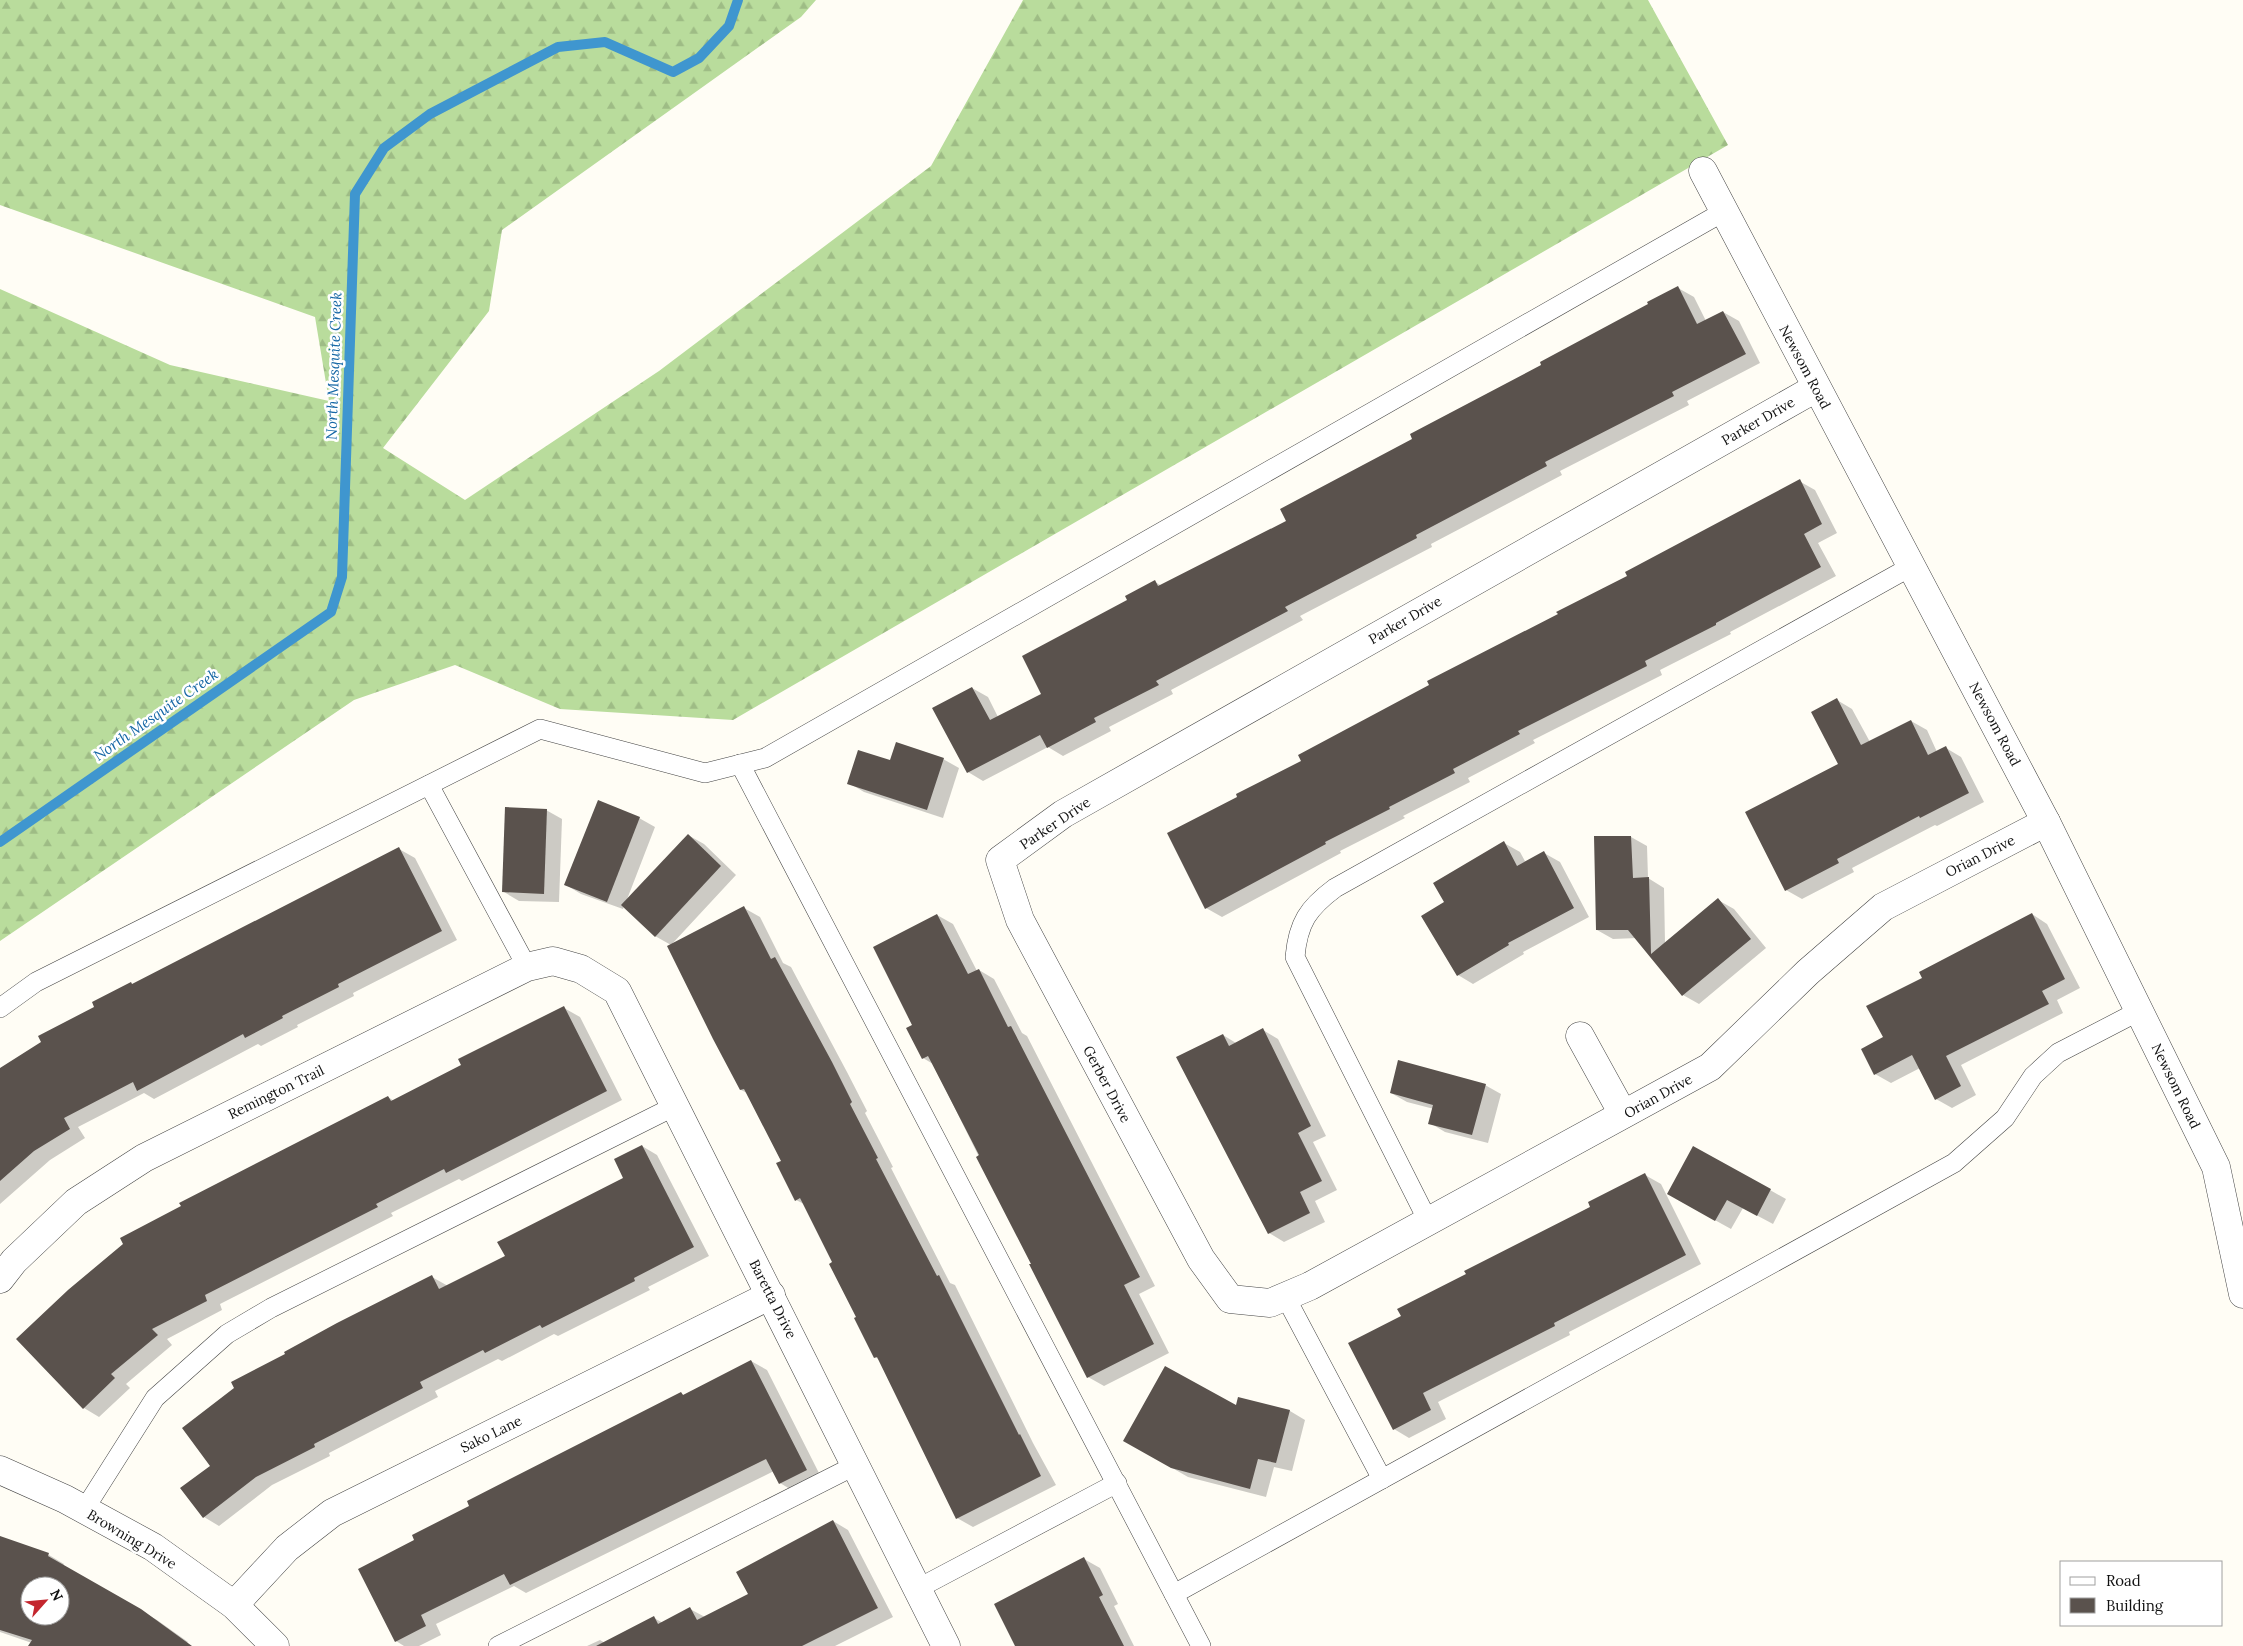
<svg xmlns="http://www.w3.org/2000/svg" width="2243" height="1646" font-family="Lora,serif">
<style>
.forest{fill:url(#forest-firs)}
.shadow{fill:#0003;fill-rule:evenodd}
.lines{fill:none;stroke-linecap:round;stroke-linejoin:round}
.stream{stroke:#3f96cf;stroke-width:10}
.building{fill:#5a524d;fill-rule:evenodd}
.service-casing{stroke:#444;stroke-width:20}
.minor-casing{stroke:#444;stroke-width:29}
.service{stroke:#fff;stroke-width:19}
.minor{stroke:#fff;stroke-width:28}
.labels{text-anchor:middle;stroke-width:5;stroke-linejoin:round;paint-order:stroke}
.street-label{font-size:14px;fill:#111;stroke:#fff}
.water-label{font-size:15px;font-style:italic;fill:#1768a6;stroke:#fff}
</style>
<defs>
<pattern id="forest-firs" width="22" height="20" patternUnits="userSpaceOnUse" patternTransform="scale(1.25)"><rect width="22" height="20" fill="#b9dc9c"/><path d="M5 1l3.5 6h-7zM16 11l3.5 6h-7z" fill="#9ebc85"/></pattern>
</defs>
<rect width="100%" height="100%" fill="#fffdf5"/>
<polygon class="forest" points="0,0 816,0 801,17 502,230 489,311 383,448 465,500 659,371 931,166 1023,0 1648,0 1728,145 733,720 560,709 455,665 354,700 0,941 0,289 170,365 329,401 315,317 0,205"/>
<g class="shadow">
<polygon points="1678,288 1694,297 1706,321 1723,312 1739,321 1760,363 1687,401 1689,405 1560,471 1562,475 1431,544 1432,547 1300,616 1303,620 1171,690 1173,694 1109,727 1111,731 1063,756 1048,747 983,781 968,772 972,688 988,697 998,717 1043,695 1129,601 1155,582 1162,586 1287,522 1414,439"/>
<polygon points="1799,481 1815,490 1837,533 1818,543 1836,576 1730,632 1731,634 1660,670 1662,675 1533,740 1535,743 1468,778 1470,782 1403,816 1405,818 1340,851 1341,853 1222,917 1206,908 1239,798"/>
<polygon points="1837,700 1852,709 1870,742 1911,721 1927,730 1937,752 1946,748 1961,757 1984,802 1937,826 1935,825 1852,868 1854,872 1802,899 1786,890 1840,765"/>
<polygon points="943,759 959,768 943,818 864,792 849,783 891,762"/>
<polygon points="546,810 562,819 559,902 519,901 504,892"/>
<polygon points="639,818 655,827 626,902 688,835 704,844 736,875 672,944 744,908 760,917 783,963 791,967 847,1072 867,1111 865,1113 893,1167 891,1168 950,1283 955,1285 1033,1443 1056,1485 973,1527 957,1518 880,1360 875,1357 834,1263 804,1204 796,1200 782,1162 747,1093 741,1090 671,945 655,936 624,906 623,909 581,894 566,885"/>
<polygon points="1631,837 1647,846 1648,878 1664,888 1665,943 1718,900 1734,909 1766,948 1699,1004 1683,995 1637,938 1613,939 1597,930"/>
<polygon points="1504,843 1520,852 1526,863 1544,853 1560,862 1589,917 1523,952 1524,954 1473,984 1458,975 1446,903"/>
<polygon points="399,849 415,858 457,940 353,993 354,996 297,1025 298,1027 261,1046 258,1044 154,1099 144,1093 78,1127 85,1138 50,1160 0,1204 0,1069 133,985"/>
<polygon points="2032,914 2047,924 2080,988 2057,1000 2063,1013 1961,1065 1976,1095 1952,1108 1936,1099 1920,1068 1891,1083 1875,1074 1884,1038 1924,979"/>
<polygon points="937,915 953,924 977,971 979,970 994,979 1022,1033 1027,1036 1155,1286 1139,1294 1169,1353 1104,1386 1088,1377 933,1064 923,1058 914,1025"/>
<polygon points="564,1008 580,1017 622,1100 462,1181 459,1179 391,1213 393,1216 220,1304 222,1310 167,1339 172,1345 126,1384 130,1388 99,1417 84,1408 18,1339 388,1097 394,1101 463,1066"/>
<polygon points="1263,1030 1278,1039 1326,1136 1313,1142 1337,1190 1315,1201 1325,1222 1284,1242 1269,1233 1223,1035 1236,1043"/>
<polygon points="1485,1085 1501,1094 1488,1143 1445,1132 1430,1123 1434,1109 1407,1102 1391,1093"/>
<polygon points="642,1146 657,1155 709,1256 648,1287 650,1290 558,1336 554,1334 502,1361 498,1359 435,1391 438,1397 329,1453 330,1456 272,1485 219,1526 204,1517 212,1466 432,1277 448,1286 506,1256 625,1179"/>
<polygon points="1645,1175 1661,1184 1701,1264 1569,1332 1570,1335 1438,1402 1446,1419 1409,1438 1394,1429 1402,1316"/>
<polygon points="1770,1190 1786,1199 1773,1224 1743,1208 1731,1229 1684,1203"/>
<polygon points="751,1361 767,1370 822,1479 795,1492 780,1483 774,1471 526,1593 514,1586 436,1624 441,1635 419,1646 404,1646 396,1641 416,1540 681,1394 684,1395"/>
<polygon points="1239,1398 1290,1411 1305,1420 1292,1471 1274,1467 1266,1497 1188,1477 1125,1441 1237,1407"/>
<polygon points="833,1521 848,1530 893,1617 835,1646 587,1646 600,1640 605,1643 654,1618 663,1623 690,1609 705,1617 749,1595"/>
<path d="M0,1539L49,1555L64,1564L63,1566L157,1620L188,1642L186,1644L189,1646H30L32,1643L0,1632ZM30,1586H60V1616H30Z"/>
<polygon points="1084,1559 1100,1568 1118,1604 1114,1606 1134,1646 1018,1646"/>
</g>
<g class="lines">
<polyline class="stream" points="0,842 331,612 342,577 355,194 384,148 430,114 558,47 605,42 673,72 699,58 729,26 738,0"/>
</g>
<g class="building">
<polygon points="1678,286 1697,324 1723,311 1746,354 1672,392 1674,396 1545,462 1547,466 1416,535 1417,538 1285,607 1288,611 1156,681 1159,685 1094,718 1096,722 1047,748 1040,735 967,773 932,708 972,687 990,720 1041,694 1022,656 1127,600 1125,596 1155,580 1158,586 1286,521 1280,509 1412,439 1410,434 1541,365 1540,362 1648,304 1647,302"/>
<polygon points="1800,479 1822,524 1804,534 1821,567 1716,623 1716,625 1645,661 1647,666 1518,731 1520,734 1453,769 1455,773 1389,807 1390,809 1325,842 1326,844 1205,909 1167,833 1237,797 1236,794 1301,761 1298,755 1429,685 1427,681 1558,614 1556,612 1627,576 1625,572"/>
<polygon points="1837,698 1861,745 1911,720 1928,755 1946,746 1969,793 1920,818 1919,816 1837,859 1839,863 1785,891 1745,812 1838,764 1811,712"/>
<polygon points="896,742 944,758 927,810 847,784 858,750 890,760"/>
<polygon points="598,800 640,817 607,902 564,885"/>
<polygon points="505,807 547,809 544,894 502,892"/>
<polygon points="688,834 721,866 655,937 621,905"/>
<polygon points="1594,836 1631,836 1633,878 1649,877 1651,954 1718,898 1751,939 1682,996 1628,930 1596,930"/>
<polygon points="1504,841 1517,866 1544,851 1574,908 1508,943 1509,945 1457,976 1421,916 1444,902 1433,883"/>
<polygon points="399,847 442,931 338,984 339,987 282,1016 283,1018 245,1038 243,1034 137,1091 133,1082 64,1118 70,1129 34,1151 0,1181 0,1068 41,1042 38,1036 94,1007 92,1002 131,982 132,984"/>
<polygon points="744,906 771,959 775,957 832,1062 852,1102 850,1104 878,1158 876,1159 937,1276 939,1275 1019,1435 1020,1434 1041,1476 956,1519 877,1357 874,1358 854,1318 856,1317 829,1264 832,1262 800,1198 795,1201 776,1163 781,1161 744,1089 740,1090 713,1039 667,946"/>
<polygon points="2032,913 2065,979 2042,991 2049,1004 1946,1056 1961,1086 1935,1100 1912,1055 1874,1075 1861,1049 1883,1037 1866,1006 1922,978 1919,972"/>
<polygon points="937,914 968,974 979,969 1008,1027 1011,1026 1140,1277 1124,1285 1154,1344 1087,1378 1029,1264 1031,1264 976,1157 979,1155 928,1056 922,1059 906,1028 912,1025 873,947"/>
<polygon points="564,1006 607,1091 446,1173 444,1169 376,1204 378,1207 205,1295 207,1301 152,1329 158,1335 111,1374 115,1378 83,1409 16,1339 68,1290 123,1244 120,1238 181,1206 179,1203 388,1096 391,1101 461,1065 458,1059"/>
<polygon points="1263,1028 1311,1126 1298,1133 1322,1181 1300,1192 1310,1213 1268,1234 1176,1057 1223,1034 1229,1046"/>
<polygon points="1398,1060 1486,1084 1472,1135 1428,1124 1433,1105 1390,1093"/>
<polygon points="642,1145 694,1247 634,1278 635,1281 542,1328 540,1325 485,1353 483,1350 420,1382 423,1388 314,1444 315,1447 256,1477 203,1518 180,1488 210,1466 182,1428 234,1388 231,1382 285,1354 284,1352 337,1323 432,1275 439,1289 505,1256 497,1242 623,1178 614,1159"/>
<polygon points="1693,1146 1771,1189 1757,1216 1727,1200 1715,1221 1667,1194"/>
<polygon points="1645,1173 1686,1255 1554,1323 1555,1326 1423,1393 1431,1410 1393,1430 1348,1343 1401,1316 1397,1309 1466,1274 1464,1271 1590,1207 1588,1202"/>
<polygon points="751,1360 807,1470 779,1484 766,1459 510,1585 504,1574 421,1615 426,1626 395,1642 358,1569 414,1540 412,1535 469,1506 467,1501 681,1392 683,1395"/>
<polygon points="1165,1366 1236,1405 1238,1397 1290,1410 1276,1463 1258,1459 1250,1489 1171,1468 1123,1441"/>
<polygon points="833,1520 878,1608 802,1646 596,1646 654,1616 658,1624 690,1607 697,1620 748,1594 736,1572"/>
<path d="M0,1536L49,1553L48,1556L141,1609L192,1646H28L32,1640L0,1630ZM30,1586H60V1616H30Z"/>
<polygon points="1084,1557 1103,1595 1099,1597 1124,1646 1015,1646 994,1604"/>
</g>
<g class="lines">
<g class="service-casing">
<g id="service">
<polyline points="740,764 1201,1646"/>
<polyline points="429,785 527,967"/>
<polyline points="0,1008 36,982 540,729 705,773 765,758 1723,212"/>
<path d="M1428,1221L1295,957C1298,923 1308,908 1335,888L1912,566"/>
<polyline points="1285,1296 1382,1479"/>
<polyline points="84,1510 155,1398 227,1334 271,1308 675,1106"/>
<polyline points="917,1589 1117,1483"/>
<polyline points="1174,1594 1954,1163 2005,1118 2033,1076 2058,1053 2139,1011"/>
<polyline points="498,1646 856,1465"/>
</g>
</g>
<g class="minor-casing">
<g id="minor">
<polyline points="1703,171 2046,822 2216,1167 2243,1294"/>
<polyline points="1816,388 1063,814 1000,860 1020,920 1201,1259 1230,1299 1270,1303 1310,1286 1710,1067 1808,972 1883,907 2046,822"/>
<polyline points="1580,1036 1623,1114"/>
<polyline points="0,1279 14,1261 76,1202 144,1158 527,967 553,961 581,969 617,991 946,1646"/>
<polyline points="0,1470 65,1499 153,1547 234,1605 275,1646"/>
<polyline points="234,1605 287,1548 332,1513 771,1295"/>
</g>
</g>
<use href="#service" class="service"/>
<use href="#minor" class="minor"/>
</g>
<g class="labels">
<g class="street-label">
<text transform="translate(1805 367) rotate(62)" y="5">Newsom Road</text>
<text transform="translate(1758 421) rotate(-30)" y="5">Parker Drive</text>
<text transform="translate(1405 620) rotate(-30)" y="5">Parker Drive</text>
<text transform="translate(1995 724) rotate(62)" y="5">Newsom Road</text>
<text transform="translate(1055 823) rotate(-34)" y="5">Parker Drive</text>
<text transform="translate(1980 856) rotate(-27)" y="5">Orian Drive</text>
<text transform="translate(1107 1084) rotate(62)" y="5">Gerber Drive</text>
<text transform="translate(2176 1086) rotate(64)" y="5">Newsom Road</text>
<text transform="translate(276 1092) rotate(-26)" y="5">Remington Trail</text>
<text transform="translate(1658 1096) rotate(-29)" y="5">Orian Drive</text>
<text transform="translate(773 1299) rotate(63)" y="5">Baretta Drive</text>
<text transform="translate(491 1434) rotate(-26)" y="5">Sako Lane</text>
<text transform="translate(132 1539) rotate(31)" y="5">Browning Drive</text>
</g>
<g class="water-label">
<text transform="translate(334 366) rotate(-88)" y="5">North Mesquite Creek</text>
<text transform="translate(156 715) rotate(-35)" y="5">North Mesquite Creek</text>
</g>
</g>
<rect x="2060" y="1561" width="162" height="65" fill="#ffffff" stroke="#a0a0a0"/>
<rect x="2070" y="1577" width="25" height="8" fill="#ffffff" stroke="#a0a0a0"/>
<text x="2106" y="1586" font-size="15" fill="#111111">Road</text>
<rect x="2070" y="1598" width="25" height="15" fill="#5a524d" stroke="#a0a0a0"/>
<text x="2106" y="1611" font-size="15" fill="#111111">Building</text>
<g transform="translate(45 1601) rotate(63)"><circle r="24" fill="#ffffff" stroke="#a0a0a0"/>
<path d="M0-4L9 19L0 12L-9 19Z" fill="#c4262e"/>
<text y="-8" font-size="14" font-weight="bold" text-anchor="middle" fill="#111111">N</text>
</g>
</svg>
